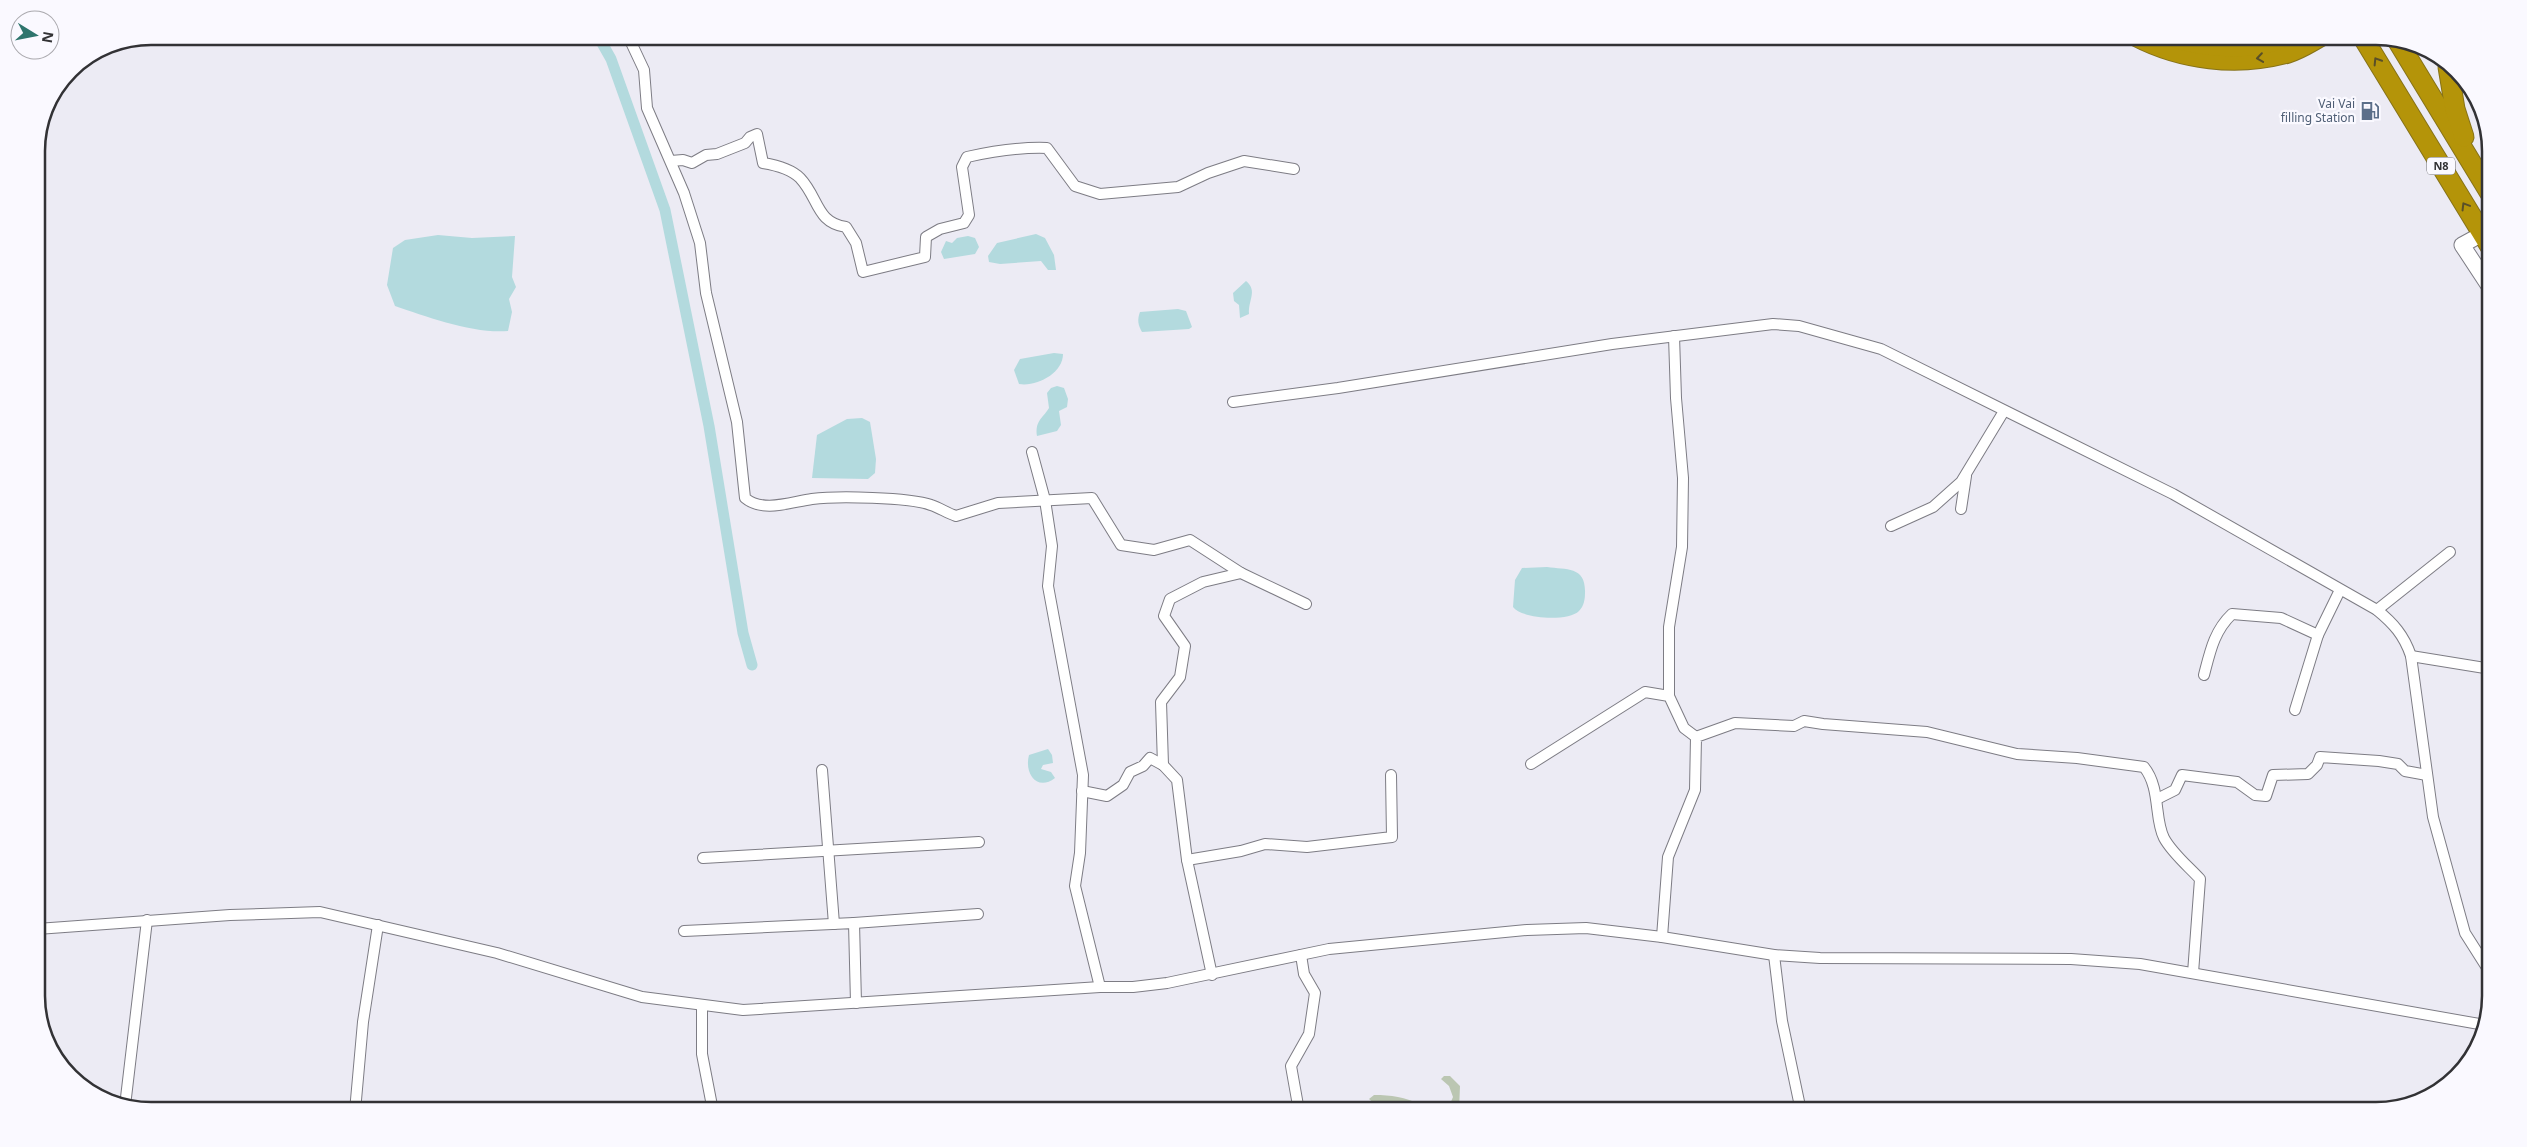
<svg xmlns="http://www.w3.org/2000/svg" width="2527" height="1147" font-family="'Noto Sans',sans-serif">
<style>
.green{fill:#bbc6b2}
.water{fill:#b3dade}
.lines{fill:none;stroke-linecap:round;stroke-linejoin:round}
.canal{stroke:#b3dade;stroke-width:11}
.minor-casing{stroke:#7d7c84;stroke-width:12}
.secondary-casing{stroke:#7d7c84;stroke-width:17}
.motorway-casing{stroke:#867218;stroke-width:21}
.minor{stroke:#fff;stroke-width:10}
.secondary{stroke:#fff;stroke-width:15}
.motorway{stroke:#b49409;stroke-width:19}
.oneway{stroke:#594f28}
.labels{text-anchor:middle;stroke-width:4.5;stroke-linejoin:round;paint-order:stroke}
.shield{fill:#faf9ff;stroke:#6e6e72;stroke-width:1}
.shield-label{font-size:11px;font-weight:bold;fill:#323235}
.service-label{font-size:12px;fill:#4e5e75;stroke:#faf9ff;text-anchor:end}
.rim{fill:none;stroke:#323235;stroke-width:2.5}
</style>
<rect width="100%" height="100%" fill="#ecebf4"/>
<g class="green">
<polygon points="1444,1076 1450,1076 1460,1086 1459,1111 1447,1111 1453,1097 1449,1086 1441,1079"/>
<path d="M1374,1095C1391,1095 1405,1097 1421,1105V1111C1405,1111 1380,1111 1369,1099Z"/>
</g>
<g class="water">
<polygon points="1036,234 1045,238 1054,255 1056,270 1048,270 1041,261 1000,264 989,262 988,256 997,243"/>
<path d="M438,235L472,238L515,236L512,277L516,287L509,299L512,312L508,331C474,334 427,317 395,306L387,285L393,248L405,240Z"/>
<polygon points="968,236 975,238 979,247 975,254 944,259 941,252 946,241 952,243 957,238"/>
<path d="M1246,281C1258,291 1248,300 1249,314L1240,318L1239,305L1234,301L1233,293Z"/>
<path d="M1178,309L1186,311L1192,327L1189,329L1142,332C1138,325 1137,320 1140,312Z"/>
<path d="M1054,353L1063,354C1063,373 1037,387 1019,384L1014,370L1020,359Z"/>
<path d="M1057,386L1064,388L1068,399L1067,407L1059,411L1061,425L1057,431L1037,436C1035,421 1042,419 1049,408L1047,393L1051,388Z"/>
<polygon points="862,418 870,422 876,459 875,473 868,479 812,478 817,435 847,419"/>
<path d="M1547,567C1567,570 1586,566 1585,593C1585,599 1584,606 1579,611C1568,622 1522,619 1513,607L1515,580L1522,568Z"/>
<path d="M1048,749L1052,755L1053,763L1043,765L1041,769L1051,772L1055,778C1037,792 1024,773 1029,755Z"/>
</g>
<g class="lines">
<polyline class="canal" points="598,36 611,59 665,210 709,426 743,633 752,665"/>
<g class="minor-casing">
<g id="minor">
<path d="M628,36L644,70L647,108L684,193L700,243L706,293L737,422L745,498C763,513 791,502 812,499C836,496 909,497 931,505C940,508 947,513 956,516L998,503L1092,498L1121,545L1154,550L1190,540L1241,573"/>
<path d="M671,161L683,160L692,163L706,155L717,154L745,143L750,137L757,134L763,163C775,165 791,169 800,178C819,198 816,223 846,227L856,243L863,272L925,257L926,237L940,229L964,223L969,215L962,167L967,157C994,151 1020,147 1047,148L1075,186L1100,194L1178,187L1208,173L1244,161L1294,169"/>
<path d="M1233,402L1338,388L1612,344L1773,324L1799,326L1881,349L2173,494L2377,610C2393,623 2404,635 2411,656L2433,817L2465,933L2491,974"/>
<polyline points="1032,452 1045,500 1052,546 1048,586 1083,775 1080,853 1075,886 1100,987"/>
<polyline points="1961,509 1966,476"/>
<polyline points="1891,526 1933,507 1961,482 2004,411"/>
<polyline points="2377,610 2450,552"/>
<polyline points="2411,656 2491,669"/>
<path d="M2204,675C2210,652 2214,631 2232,614L2281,618L2318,635L2340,590"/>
<polyline points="1669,696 1669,627 1682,547 1683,478 1676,398 1674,336"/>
<polyline points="2295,710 2318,635"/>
<polyline points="1531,764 1645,692 1669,696 1684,728 1696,737"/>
<polyline points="1163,765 1161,702 1180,677 1185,646 1164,616 1170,599 1203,582 1241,573 1306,604"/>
<polyline points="822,770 834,924"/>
<polyline points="1082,791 1107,796 1123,785 1130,772 1143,766 1150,758 1163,765 1177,780 1187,860 1212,975"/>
<polyline points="2157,799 2175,790 2182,775 2237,782 2255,795 2266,796 2273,775 2308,774 2317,765 2320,757 2379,761 2398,764 2405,771 2427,775"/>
<polyline points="703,858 979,842"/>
<polyline points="1187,860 1241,851 1265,844 1307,847 1392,837 1391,775"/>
<polyline points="854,923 978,914"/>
<polyline points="37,929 230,915 320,912 497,953 642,997 743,1010 1100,987 1133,987 1167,983 1329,949 1527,930 1586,928 1662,937 1774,955 1820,958 2071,959 2140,964 2485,1025"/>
<polyline points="684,931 854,923 856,1003"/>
<path d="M1662,937L1668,857L1695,790L1696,737L1735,723L1794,726L1804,721L1823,724L1927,732L2017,754L2077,758L2144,767C2161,788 2154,819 2164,838C2172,853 2188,866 2200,879L2193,973"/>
<polyline points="1774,955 1782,1021 1801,1111"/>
<polyline points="702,1005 702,1054 713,1111"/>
<polyline points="125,1106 147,920"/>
<polyline points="355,1111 363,1022 378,925"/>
<polyline points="1299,1111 1291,1066 1309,1034 1315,993 1304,974 1301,955"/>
</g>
</g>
<g class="secondary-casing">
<polyline id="secondary" points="2473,239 2462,245 2491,289"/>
</g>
<g class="motorway-casing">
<g id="motorway">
<path d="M2135,36C2181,60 2237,67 2288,53C2299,50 2311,42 2322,36"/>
<path d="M2169,36C2202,48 2255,53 2287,36"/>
<polyline points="2362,36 2491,248"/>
<polyline points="2397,40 2491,195"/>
<polyline points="2448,67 2455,109 2464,137"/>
</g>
</g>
<use href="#minor" class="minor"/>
<use href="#secondary" class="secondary"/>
<use href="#motorway" class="motorway"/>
</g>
<defs><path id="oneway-chevron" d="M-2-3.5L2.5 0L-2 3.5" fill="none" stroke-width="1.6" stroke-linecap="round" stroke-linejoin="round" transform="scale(1.25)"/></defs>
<g class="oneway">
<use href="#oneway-chevron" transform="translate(2260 58) rotate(172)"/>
<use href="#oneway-chevron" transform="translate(2377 61) rotate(-122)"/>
<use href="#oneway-chevron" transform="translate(2465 206) rotate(-121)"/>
</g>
<defs>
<g id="fuel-bare" transform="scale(1.5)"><path d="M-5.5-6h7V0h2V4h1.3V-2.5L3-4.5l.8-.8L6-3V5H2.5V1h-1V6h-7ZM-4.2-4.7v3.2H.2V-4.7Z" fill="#5c6f8a" stroke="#faf9ff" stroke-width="2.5" paint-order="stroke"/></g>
</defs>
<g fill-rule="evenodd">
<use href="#fuel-bare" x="2370" y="111"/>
</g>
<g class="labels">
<rect class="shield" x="2427" y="157.5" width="28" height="17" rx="4"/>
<g class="shield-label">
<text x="2441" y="170">N8</text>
</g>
<g class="service-label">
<text x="2355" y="108">Vai Vai<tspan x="2355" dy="14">filling Station</tspan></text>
</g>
</g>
<path d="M0 0H2527V1147H0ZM151 45H2376A106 106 0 0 1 2482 151V996A106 106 0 0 1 2376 1102H151A106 106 0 0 1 45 996V151A106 106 0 0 1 151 45Z" fill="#faf9ff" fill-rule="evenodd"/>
<path class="rim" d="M151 45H2376A106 106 0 0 1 2482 151V996A106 106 0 0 1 2376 1102H151A106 106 0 0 1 45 996V151A106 106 0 0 1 151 45Z"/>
<g transform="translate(35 35) rotate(100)"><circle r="24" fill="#faf9ff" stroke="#aaa9ae"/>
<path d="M0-4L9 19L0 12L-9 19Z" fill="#2e756d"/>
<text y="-8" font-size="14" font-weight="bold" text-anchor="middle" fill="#323235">N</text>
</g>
</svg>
